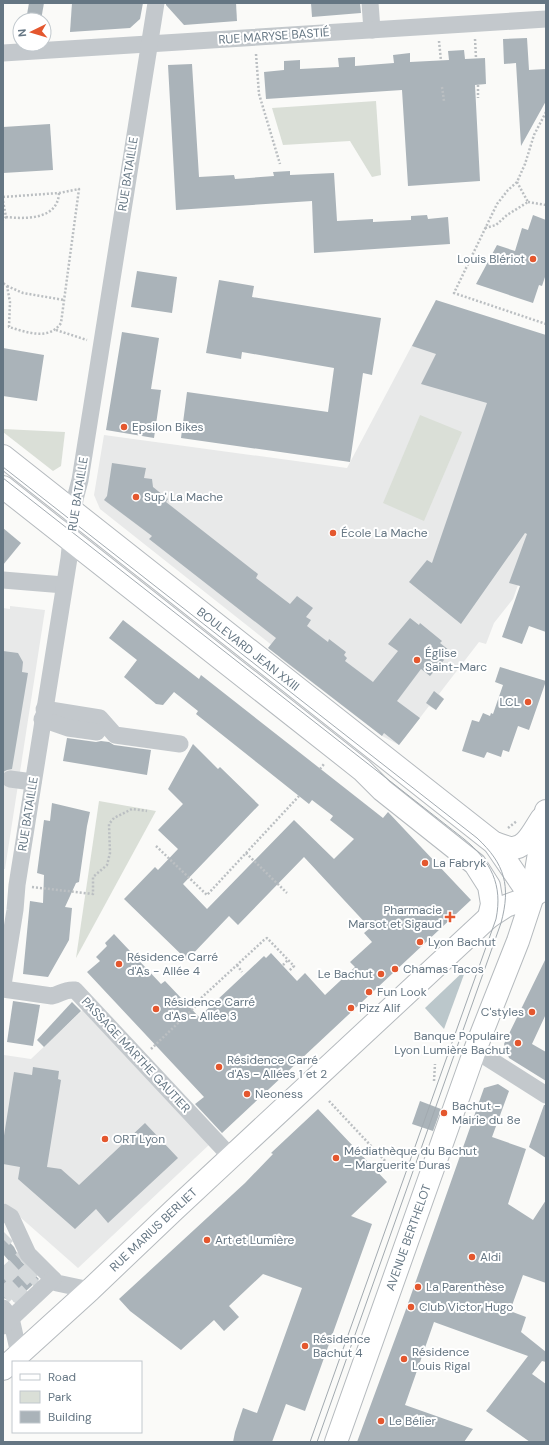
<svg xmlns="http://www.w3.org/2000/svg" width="549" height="1445" font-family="'DM Sans',sans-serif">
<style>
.built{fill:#e8e9e9}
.green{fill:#dadfd7}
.water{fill:#bbc7cb}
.building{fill:#aab3b9}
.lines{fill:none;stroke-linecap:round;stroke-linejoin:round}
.minor-tunnel{stroke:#d5d9db;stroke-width:17;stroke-dasharray:17 8;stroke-linecap:butt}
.major-casing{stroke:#b5babe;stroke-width:24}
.path{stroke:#bbbfc2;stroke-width:2.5;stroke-dasharray:2 2;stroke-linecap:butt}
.minor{stroke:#c3c8cc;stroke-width:17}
.major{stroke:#fff;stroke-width:22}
.tram{stroke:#a2aab0;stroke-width:1}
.poi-dot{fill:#e4572e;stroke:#fff;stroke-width:1.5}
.labels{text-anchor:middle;stroke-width:4;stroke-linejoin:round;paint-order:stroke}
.street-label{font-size:12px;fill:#657683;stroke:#fff}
.poi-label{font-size:12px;fill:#657683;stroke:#fff;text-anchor:start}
</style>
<rect width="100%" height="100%" fill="#fafaf8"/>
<g class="built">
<polygon points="436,300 546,506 513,599 494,623 486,644 479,642 439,694 444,699 436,710 429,706 399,745 382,736 280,658 283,654 100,509 94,495 104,435 347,468"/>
<polygon points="10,606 45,610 5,869 3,869 3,608 10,609"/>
<polygon points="85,1008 211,1143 78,1268 3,1202 3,1062 4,1055 31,1059"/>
</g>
<g class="green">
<polygon points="376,101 381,175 372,177 350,141 283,145 272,108"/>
<polygon points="420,415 462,432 424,521 383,503"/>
<polygon points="3,429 65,432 61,466 53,471 3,432"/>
<polygon points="99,801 156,811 76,958"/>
</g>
<polygon class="water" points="466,969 444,1029 425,1008"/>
<g class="building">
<polygon points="29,3 44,3 41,20 26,20"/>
<polygon points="72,3 143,3 140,19 130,28 70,32"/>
<polygon points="166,3 236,3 237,21 184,25 166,5"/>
<polygon points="311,3 360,3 361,13 312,17"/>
<polygon points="527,38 529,70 546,69 546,101 521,146 516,63 504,64 503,39"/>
<polygon points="464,50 465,59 485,58 486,84 475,85 480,181 408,186 402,90 266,99 264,72 284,70 284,61 300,60 300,69 339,67 338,58 355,57 355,66 394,63 393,55 410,53 410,62 449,60 448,51"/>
<polygon points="192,64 199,177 234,175 235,179 274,176 273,172 290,171 290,175 334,173 337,221 373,219 373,222 411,220 411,216 427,215 428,219 448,217 450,244 314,253 312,201 176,210 168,65"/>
<polygon points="50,124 53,170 3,173 3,127"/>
<polygon points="533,215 546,220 546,274 542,286 539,285 533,303 476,284 497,245 515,251 522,228 528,230"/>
<polygon points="137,271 177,277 172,313 131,307"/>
<polygon points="219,280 254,286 252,297 381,318 372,375 363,373 350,462 181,438 187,392 328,412 334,368 242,352 241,359 206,353"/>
<polygon points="436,300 546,335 546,632 529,626 522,644 502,637 520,586 509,583 527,534 525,533 461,624 409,582 427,560 432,563 487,403 421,384 436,354 412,346"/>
<polygon points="122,332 159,338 151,389 161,390 154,438 106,430"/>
<polygon points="3,348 44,355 37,401 3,396"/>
<polygon points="112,463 146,468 144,478 152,479 153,487 168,499 166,502 258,574 256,578 290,604 297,596 313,608 306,617 311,620 307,626 328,642 329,639 346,652 344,655 347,658 345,661 373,682 398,651 388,644 410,618 419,625 420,623 442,641 440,643 450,651 443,659 444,660 430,676 421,669 397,701 420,718 399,745 384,733 382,736 268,648 276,638 149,539 152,536 104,500 107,496"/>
<polygon points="3,528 21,543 3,565"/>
<polygon points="123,620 199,679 201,675 383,818 388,812 471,900 222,1133 195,1104 204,1097 87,972 100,961 96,957 107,946 105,943 114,934 161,984 165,981 199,1017 264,956 266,958 271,953 297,981 305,973 325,995 355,967 350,962 372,942 364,933 370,928 304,857 238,925 229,916 187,960 124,899 155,867 158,870 178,849 158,830 183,804 168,789 193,744 218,769 220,767 259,805 183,884 207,909 294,820 334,859 354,839 330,820 333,816 312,800 309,804 196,714 198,711 174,692 163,705 156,704 124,677 137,660 109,638"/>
<polygon points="3,651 18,653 23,662 22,672 28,673 12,769 7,770 3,772"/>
<polygon points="500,667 546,681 529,730 518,726 509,752 503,750 501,757 487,752 484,758 462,751 472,720 479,722 483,713 490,716 491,713 493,714 503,685 495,682"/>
<polygon points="434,691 444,699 436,710 426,703"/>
<polygon points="67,738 96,742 101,741 109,742 114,745 151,750 147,775 63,761"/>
<polygon points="52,803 90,812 87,826 79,882 76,883 65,907 72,908 69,940 48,977 23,974 30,901 43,903 44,875 37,873 44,820 50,821"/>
<polygon points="546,958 546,1014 532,1044 546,1052 546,1081 509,1058 504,1044"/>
<polygon points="13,1001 40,1005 33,1046 7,1042"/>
<polygon points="72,1002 81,1011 44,1047 37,1040"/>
<polygon points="33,1067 59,1071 58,1079 61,1080 47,1167 61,1169 79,1185 145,1123 178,1158 108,1223 96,1209 75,1229 18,1179 20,1167 3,1164 3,1142 14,1072 32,1075"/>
<polygon points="498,1084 509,1091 492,1137 526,1149 508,1204 533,1220 546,1200 546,1283 523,1275 510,1311 526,1317 521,1332 546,1352 546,1362 542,1361 532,1374 546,1384 546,1442 530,1442 486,1411 528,1356 434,1322 405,1405 473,1429 464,1442 357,1442 405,1312 484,1088"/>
<polygon points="420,1101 441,1109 433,1131 412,1124"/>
<polygon points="544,1105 546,1105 546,1158 529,1147"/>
<polygon points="318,1109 387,1182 351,1216 372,1224 305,1411 286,1404 272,1442 233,1442 235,1432 243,1408 257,1413 302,1288 263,1274 229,1306 239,1317 224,1331 214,1320 181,1350 130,1311 119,1299 245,1183 273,1154 271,1153"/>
<polygon points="3,1235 14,1247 21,1261 39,1279 14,1302 10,1296 7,1299 3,1298 3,1268 10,1262 3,1254"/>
</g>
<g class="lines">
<g class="minor-tunnel">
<polyline points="3,1239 7,1235"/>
<polyline points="3,1278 24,1258"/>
<polyline points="3,1296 33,1268"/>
<polyline points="15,1303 39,1281"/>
</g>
<g class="major-casing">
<g id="major">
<path id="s1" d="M3,456L494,843L531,897"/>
<polyline points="3,487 362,770 382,790 475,864 489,886 492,904 489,917"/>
<path d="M494,843C499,844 505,847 510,848C526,850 534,829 542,818"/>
<polyline points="536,871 546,811"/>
<path id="s2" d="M3,1369L90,1290L174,1210L489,917L506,906L531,897L546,888"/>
<path id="s3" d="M336,1442L475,1050L518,941L546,856"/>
</g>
</g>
<g class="path">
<polyline points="475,39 476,58"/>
<polyline points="439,41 441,61"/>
<polyline points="256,54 259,94 280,164"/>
<polyline points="478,85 478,98"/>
<polyline points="442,87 444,101"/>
<polyline points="546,112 534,135 525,164 517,182 508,190 497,204 454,293 546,324"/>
<path d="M3,197L59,193L79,189L61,323C49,341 26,332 9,327L10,302L7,286L3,283"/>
<polyline points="3,201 6,217 3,220"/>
<polyline points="528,202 546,205"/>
<path d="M6,217C25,219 58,220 59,193"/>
<polyline points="485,228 496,225 507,215 528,202 517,182"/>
<polyline points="7,286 23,293 64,300"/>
<polyline points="56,330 87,340"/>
<polyline points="320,769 324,764"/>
<polyline points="508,828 517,821"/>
<polyline points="156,846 207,895 299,796"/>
<polyline points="246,853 287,893"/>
<polyline points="32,887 93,894 93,877 107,865 110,853 109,824 114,818 132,809 147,811"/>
<polyline points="237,965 242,972"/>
<polyline points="283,965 288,960"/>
<polyline points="151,1049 198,1004 199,1000 264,940 267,938 294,966 289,971"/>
<polyline points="434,1081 435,1064"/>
<polyline points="329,1101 388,1164 398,1167"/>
<polyline points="402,1156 409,1150"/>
</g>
<g class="minor">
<polyline points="370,3 372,30"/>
<polyline points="3,53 546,19"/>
<polyline points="3,580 64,585"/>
<polyline points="44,709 100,718 115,735 180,744"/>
<polyline points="42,719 68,728 97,732"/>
<polyline points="10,779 33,782"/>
<polyline points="3,985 15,910 17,885 69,558 75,499 80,480 156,3"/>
<path d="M3,989L52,996C61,994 64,989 75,990L231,1157"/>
<polyline points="475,1050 546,1095"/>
<polyline points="3,1212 11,1217 28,1254 57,1283 90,1290"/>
<polyline points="3,1308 11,1318 19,1354"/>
<polyline points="3,1326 53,1279"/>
</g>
<use href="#major" class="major"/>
<g class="tram">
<path d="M3,467L477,838C505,864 511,886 501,923L317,1442"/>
<path d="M3,478L464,839C491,861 503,885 496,919L310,1442"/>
</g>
</g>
<g class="poi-dot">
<circle cx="533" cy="259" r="4"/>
<circle cx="124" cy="427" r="4"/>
<circle cx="136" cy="497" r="4"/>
<circle cx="333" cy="533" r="4"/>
<circle cx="417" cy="660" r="4"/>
<circle cx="528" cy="702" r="4"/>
<circle cx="425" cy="863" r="4"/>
<path d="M448 911h4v4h4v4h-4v4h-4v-4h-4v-4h4z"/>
<circle cx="420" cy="942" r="4"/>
<circle cx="119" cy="964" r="4"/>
<circle cx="395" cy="969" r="4"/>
<circle cx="381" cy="974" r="4"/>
<circle cx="369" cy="992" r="4"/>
<circle cx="351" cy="1008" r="4"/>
<circle cx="156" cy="1009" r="4"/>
<circle cx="532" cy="1012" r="4"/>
<circle cx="518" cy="1043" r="4"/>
<circle cx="219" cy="1067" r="4"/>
<circle cx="247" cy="1094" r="4"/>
<circle cx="444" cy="1113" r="4"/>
<circle cx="105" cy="1139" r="4"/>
<circle cx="336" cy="1158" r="4"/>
<circle cx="207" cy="1240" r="4"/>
<circle cx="472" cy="1257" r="4"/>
<circle cx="418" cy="1287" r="4"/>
<circle cx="411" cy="1307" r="4"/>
<circle cx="305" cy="1346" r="4"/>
<circle cx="404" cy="1359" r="4"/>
<circle cx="381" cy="1421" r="4"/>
</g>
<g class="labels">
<g class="street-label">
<text transform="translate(274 36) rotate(-4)" y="4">RUE MARYSE BASTIÉ</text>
<text transform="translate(128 174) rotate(-81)" y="4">RUE BATAILLE</text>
<text transform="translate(78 494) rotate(-81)" y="4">RUE BATAILLE</text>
<text dy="4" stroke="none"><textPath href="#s1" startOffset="312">BOULEVARD JEAN XXIII</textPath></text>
<text transform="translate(28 814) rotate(-81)" y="4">RUE BATAILLE</text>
<text transform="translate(136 1055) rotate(47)" y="4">PASSAGE MARTHE GAUTIER</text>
<text dy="4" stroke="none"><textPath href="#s2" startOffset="205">RUE MARIUS BERLIET</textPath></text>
<text dy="4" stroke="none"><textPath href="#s3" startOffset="217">AVENUE BERTHELOT</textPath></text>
</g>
<g class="poi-label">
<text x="525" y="263" text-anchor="end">Louis Blériot</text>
<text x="132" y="431">Epsilon Bikes</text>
<text x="144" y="501">Sup' La Mache</text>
<text x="341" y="537">École La Mache</text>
<text x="425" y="657">Église<tspan x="425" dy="14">Saint-Marc</tspan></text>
<text x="520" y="706" text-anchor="end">LCL</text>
<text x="433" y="867">La Fabryk</text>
<text x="442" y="914" text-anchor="end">Pharmacie<tspan x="442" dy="14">Marsot et Sigaud</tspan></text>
<text x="428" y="946">Lyon Bachut</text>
<text x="127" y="961">Résidence Carré<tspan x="127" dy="14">d'As - Allée 4</tspan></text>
<text x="403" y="973">Chamas Tacos</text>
<text x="373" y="978" text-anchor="end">Le Bachut</text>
<text x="377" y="996">Fun Look</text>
<text x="164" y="1006">Résidence Carré<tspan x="164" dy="14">d'As - Allée 3</tspan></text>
<text x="359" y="1012">Pizz Alif</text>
<text x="524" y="1016" text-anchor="end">C'styles</text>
<text x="510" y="1040" text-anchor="end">Banque Populaire<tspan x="510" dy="14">Lyon Lumière Bachut</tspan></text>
<text x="227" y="1064">Résidence Carré<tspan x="227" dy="14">d'As - Allées 1 et 2</tspan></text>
<text x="255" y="1098">Neoness</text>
<text x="452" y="1110">Bachut -<tspan x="452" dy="14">Mairie du 8e</tspan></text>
<text x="113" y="1143">ORT Lyon</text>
<text x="344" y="1155">Médiathèque du Bachut<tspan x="344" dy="14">– Marguerite Duras</tspan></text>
<text x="215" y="1244">Art et Lumière</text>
<text x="480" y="1261">Aldi</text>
<text x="426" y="1291">La Parenthèse</text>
<text x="419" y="1311">Club Victor Hugo</text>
<text x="313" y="1343">Résidence<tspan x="313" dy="14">Bachut 4</tspan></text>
<text x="412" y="1356">Résidence<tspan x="412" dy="14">Louis Rigal</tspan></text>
<text x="389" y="1425">Le Bélier</text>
</g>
</g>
<rect width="549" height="1445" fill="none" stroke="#657683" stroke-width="8"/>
<rect x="12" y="1361" width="130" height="72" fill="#ffffff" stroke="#c1c8cd"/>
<rect x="20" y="1374" width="20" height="6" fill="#ffffff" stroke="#c1c8cd"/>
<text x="48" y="1381" font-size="12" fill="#657683">Road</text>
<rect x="20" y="1391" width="20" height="12" fill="#dadfd7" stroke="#c1c8cd"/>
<text x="48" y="1401" font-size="12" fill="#657683">Park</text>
<rect x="20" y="1411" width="20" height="12" fill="#aab3b9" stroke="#c1c8cd"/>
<text x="48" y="1421" font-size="12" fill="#657683">Building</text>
<g transform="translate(32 32) rotate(265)"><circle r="19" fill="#ffffff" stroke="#c1c8cd"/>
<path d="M0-3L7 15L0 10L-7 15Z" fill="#e4572e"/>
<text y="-6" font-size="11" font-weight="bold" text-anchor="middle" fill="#657683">N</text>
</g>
</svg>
